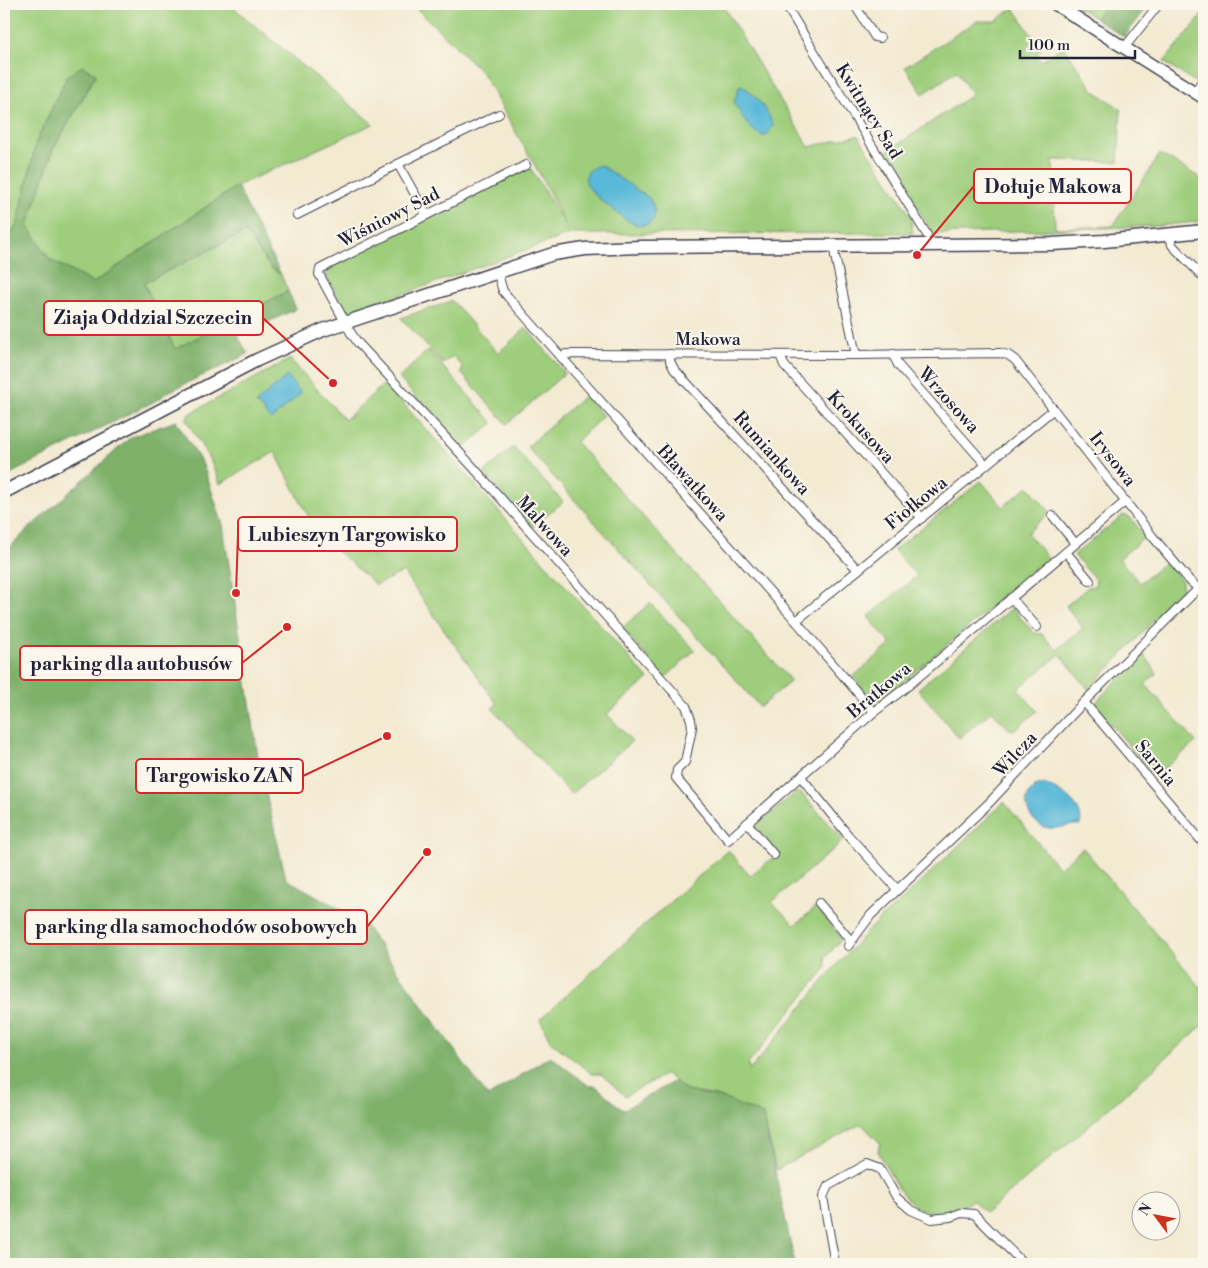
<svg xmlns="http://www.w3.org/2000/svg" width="1208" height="1268" font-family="'Libre Bodoni',serif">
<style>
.green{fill:#9ecd7b;stroke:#60785b}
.forest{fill:#7eb06b;stroke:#506953}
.water{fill:#59b8d8;stroke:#3e6d8a}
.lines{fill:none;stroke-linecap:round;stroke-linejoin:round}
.street-casing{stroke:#414052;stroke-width:10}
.secondary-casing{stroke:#414052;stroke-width:14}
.primary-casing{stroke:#414052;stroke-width:15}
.street{stroke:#fff;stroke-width:8}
.secondary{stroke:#fff;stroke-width:11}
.primary{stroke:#fff;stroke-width:12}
.labels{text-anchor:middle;stroke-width:4;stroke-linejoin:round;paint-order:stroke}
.street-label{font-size:18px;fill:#22223b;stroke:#fbf7ec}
.leader{fill:none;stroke:#d62828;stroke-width:2}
.callout-dot{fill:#d62828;stroke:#fbf7ec;stroke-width:2}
.callout{fill:#fbf7ec;stroke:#d62828;stroke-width:2}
.callout-label{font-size:19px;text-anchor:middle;font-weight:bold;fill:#22223b}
</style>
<rect width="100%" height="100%" fill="#fbf7ec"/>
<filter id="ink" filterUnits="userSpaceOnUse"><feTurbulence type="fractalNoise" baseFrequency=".02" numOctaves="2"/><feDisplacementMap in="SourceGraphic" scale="10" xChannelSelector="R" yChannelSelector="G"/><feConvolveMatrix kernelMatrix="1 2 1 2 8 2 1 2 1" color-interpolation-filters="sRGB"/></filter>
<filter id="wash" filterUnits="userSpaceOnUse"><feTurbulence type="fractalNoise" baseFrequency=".0096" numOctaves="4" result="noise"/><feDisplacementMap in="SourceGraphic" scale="20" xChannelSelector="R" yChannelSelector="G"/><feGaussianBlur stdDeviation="1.12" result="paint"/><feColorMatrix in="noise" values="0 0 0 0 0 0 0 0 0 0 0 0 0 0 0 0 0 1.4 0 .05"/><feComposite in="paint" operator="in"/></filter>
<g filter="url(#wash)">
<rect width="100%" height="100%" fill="#f3ead2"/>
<g class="green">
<polygon points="4,4 229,4 373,124 237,186 93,283 49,259 28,225 53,150 96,75 82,66 36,142 18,223 4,245"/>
<polygon points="412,4 722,4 809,147 858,135 911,216 913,233 570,234 351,313 344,310 325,273 327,268 530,167 566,226 542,178 481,71"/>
<polygon points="1073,4 1106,4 1095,18"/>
<polygon points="1014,8 1041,50 1037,53 1041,61 1064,46 1093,90 1121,109 1118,162 1053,160 1055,228 1113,226 1160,154 1204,180 1204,221 1158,226 934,234 883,154 972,95 957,71 923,94 905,67 977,21 995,21"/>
<polygon points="1204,13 1204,71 1195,82 1164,62"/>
<polygon points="245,232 270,267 281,275 288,291 175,349 144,283"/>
<polygon points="452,301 498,353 526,328 565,373 507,424 461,373 463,367 453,356 443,364 401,318"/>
<polygon points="428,350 493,423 462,450 399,378"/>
<polygon points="290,359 345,420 385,383 648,679 607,714 632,741 571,794 492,708 497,704 403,572 376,585 317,533 275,452 220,484 211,462 186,419 189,414"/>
<polygon points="585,395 603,416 576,442 791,681 760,707 527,447"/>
<polygon points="513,447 563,502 532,527 484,473"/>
<polygon points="981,481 1003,507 1028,486 1050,512 1027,533 1049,559 879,702 873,700 853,677 891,644 868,617 917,576 894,550"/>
<polygon points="1123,515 1130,517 1145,537 1119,559 1140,583 1167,561 1182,581 1182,590 1089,690 1060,654 1018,689 1037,711 1015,730 1009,729 992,711 959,738 918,689 1012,608 1034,633 1042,634 1056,650 1083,628 1066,606 1088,587 1095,586 1096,580 1074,555"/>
<polygon points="650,603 695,650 665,678 622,628"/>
<polygon points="1143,653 1157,673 1145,684 1196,742 1155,776 1111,724 1109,726 1096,710 1094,704"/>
<path d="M796,792L801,793L844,840L772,902L795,925L816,907L842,939L825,958L826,968L748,1064L750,1070L833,969L876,922L903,899L1004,802L1059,868L1083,848L1204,991V1024L1100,1116L986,1213L972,1200C965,1206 953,1211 944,1212C907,1218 892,1177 878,1151L880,1143L861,1124L776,1170L763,1115L720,1097L687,1091L666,1074L625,1096L601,1074H592L550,1041L540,1019L728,850L750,876L771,859L777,858V852L755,827Z"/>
</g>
<g class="forest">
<polygon points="1106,4 1150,4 1124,37 1095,18"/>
<polygon points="82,66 96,74 53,150 28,225 49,259 93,283 237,186 281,275 270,267 245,232 144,283 175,349 288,291 296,309 238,336 248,354 166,393 161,398 4,477 4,245 18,223 36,142 67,76"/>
<polygon points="176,421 203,465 223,525 259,763 286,879 362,921 488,1097 550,1056 589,1086 596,1086 623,1110 675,1081 687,1091 720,1097 763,1115 795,1264 4,1264 4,554 26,531 131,437"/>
</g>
<g class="water">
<path d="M740,85C751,88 772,115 773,127L766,136C752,136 740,114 734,102Z"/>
<path d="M600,165L649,198C658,210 657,227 639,225C629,224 620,214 612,209C598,198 568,176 600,165Z"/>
<polygon points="287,376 301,393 271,420 256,403"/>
<path d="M1044,784C1059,790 1086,806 1080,825C1068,824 1056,830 1049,828C1035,826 1022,809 1028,796C1029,792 1032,790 1035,787Z"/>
</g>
</g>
<g filter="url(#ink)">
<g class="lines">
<g class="street-casing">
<g id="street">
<polyline points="785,4 927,235"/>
<polyline points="854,4 875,37 880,38"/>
<polyline points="1124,48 1159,4"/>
<polyline points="1194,92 1204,79"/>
<polyline points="398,164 499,114"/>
<polyline points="526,165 320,269 319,274 351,333 358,343 472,466 686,706 691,720 692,728 685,762 677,770 676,778 728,840 874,712 909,685 1126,501"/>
<polyline points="297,215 398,164 426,214"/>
<polyline points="1170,235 1172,245 1204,278"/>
<polyline points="834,246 835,256 856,355 1000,353 1008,355 1015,360 1153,537 1190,581 1199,589"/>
<polyline points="497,271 503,291 508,297 796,621 874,712"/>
<polyline points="670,354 670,361 674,369 858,570"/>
<polyline points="893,354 898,365 986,465"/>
<polyline points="780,355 784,365 922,518"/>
<polyline points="561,357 566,354 856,355"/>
<polyline points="1052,515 1075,543"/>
<polyline points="1066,552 1090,581"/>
<polyline points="1011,598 1037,627"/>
<polyline points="796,621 1054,409"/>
<polyline points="1084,702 1204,844"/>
<polyline points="801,777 848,835 897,889"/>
<polyline points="747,823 774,855"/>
<polyline points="819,903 851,941"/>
<polyline points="848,946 871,915 988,804 1084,702 1204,583"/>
<polyline points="835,1264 823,1197 828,1186 867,1164 880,1169 897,1198 911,1210 932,1219 950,1217 961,1213 974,1214 1024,1264"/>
</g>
</g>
<g class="secondary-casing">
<polyline id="secondary" points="1055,4 1204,98"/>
</g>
<g class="primary-casing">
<polyline id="primary" points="4,492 257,360 323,330 553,254 585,249 640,247 1052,244 1104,241 1204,231"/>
</g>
<use href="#street" class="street"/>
<use href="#secondary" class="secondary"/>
<use href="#primary" class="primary"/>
</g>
</g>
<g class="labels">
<g class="street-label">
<text transform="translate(869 111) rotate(58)" y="6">Kwitnący Sad</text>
<text transform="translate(389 217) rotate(-27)" y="6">Wiśniowy Sad</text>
<text x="708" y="345">Makowa</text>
<text transform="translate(949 400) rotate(48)" y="6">Wrzosowa</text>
<text transform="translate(861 427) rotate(48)" y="6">Krokusowa</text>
<text transform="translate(772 453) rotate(48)" y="6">Rumiankowa</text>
<text transform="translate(1113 459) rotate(52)" y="6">Irysowa</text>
<text transform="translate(693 483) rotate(48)" y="6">Bławatkowa</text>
<text transform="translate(916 503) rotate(-39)" y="6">Fiołkowa</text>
<text transform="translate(545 526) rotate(48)" y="6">Malwowa</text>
<text transform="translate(879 690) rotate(-40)" y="6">Bratkowa</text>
<text transform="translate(1015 754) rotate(-47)" y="6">Wilcza</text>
<text transform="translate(1156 763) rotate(50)" y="6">Sarnia</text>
</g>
</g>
<path class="leader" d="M917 255L974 186M333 383L263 318M236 593L238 534M287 627L242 663M387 736L303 776M427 852L367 927"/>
<g class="callout-dot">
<circle cx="917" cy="255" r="5"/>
<circle cx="333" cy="383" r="5"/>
<circle cx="236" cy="593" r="5"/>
<circle cx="287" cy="627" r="5"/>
<circle cx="387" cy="736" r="5"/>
<circle cx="427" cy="852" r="5"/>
</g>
<g class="callout">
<rect x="974" y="169" width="157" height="34" rx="5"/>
<rect x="44" y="301" width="219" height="34" rx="5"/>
<rect x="238" y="517" width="219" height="34" rx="5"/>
<rect x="20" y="646" width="222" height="34" rx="5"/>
<rect x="136" y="759" width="167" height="34" rx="5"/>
<rect x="25" y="910" width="342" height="34" rx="5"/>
</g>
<g class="callout-label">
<text x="1053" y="193">Dołuje Makowa</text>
<text x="153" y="324">Ziaja Oddzial Szczecin</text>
<text x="347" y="541">Lubieszyn Targowisko</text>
<text x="131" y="670">parking dla autobusów</text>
<text x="220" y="782">Targowisko ZAN</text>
<text x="196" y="933">parking dla samochodów osobowych</text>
</g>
<rect width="1208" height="1268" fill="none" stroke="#fbf7ec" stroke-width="20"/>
<g transform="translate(1156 1216) rotate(302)"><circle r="24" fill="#fbf7ec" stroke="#a4a2a5"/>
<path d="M0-4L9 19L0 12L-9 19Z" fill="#c8321e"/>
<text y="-8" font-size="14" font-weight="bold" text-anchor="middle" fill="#22223b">N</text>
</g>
<path d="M1020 50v8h115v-8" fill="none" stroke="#22223b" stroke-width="2.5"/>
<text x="1028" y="50" font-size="15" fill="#22223b" stroke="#fbf7ec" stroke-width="4" paint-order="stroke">100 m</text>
</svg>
